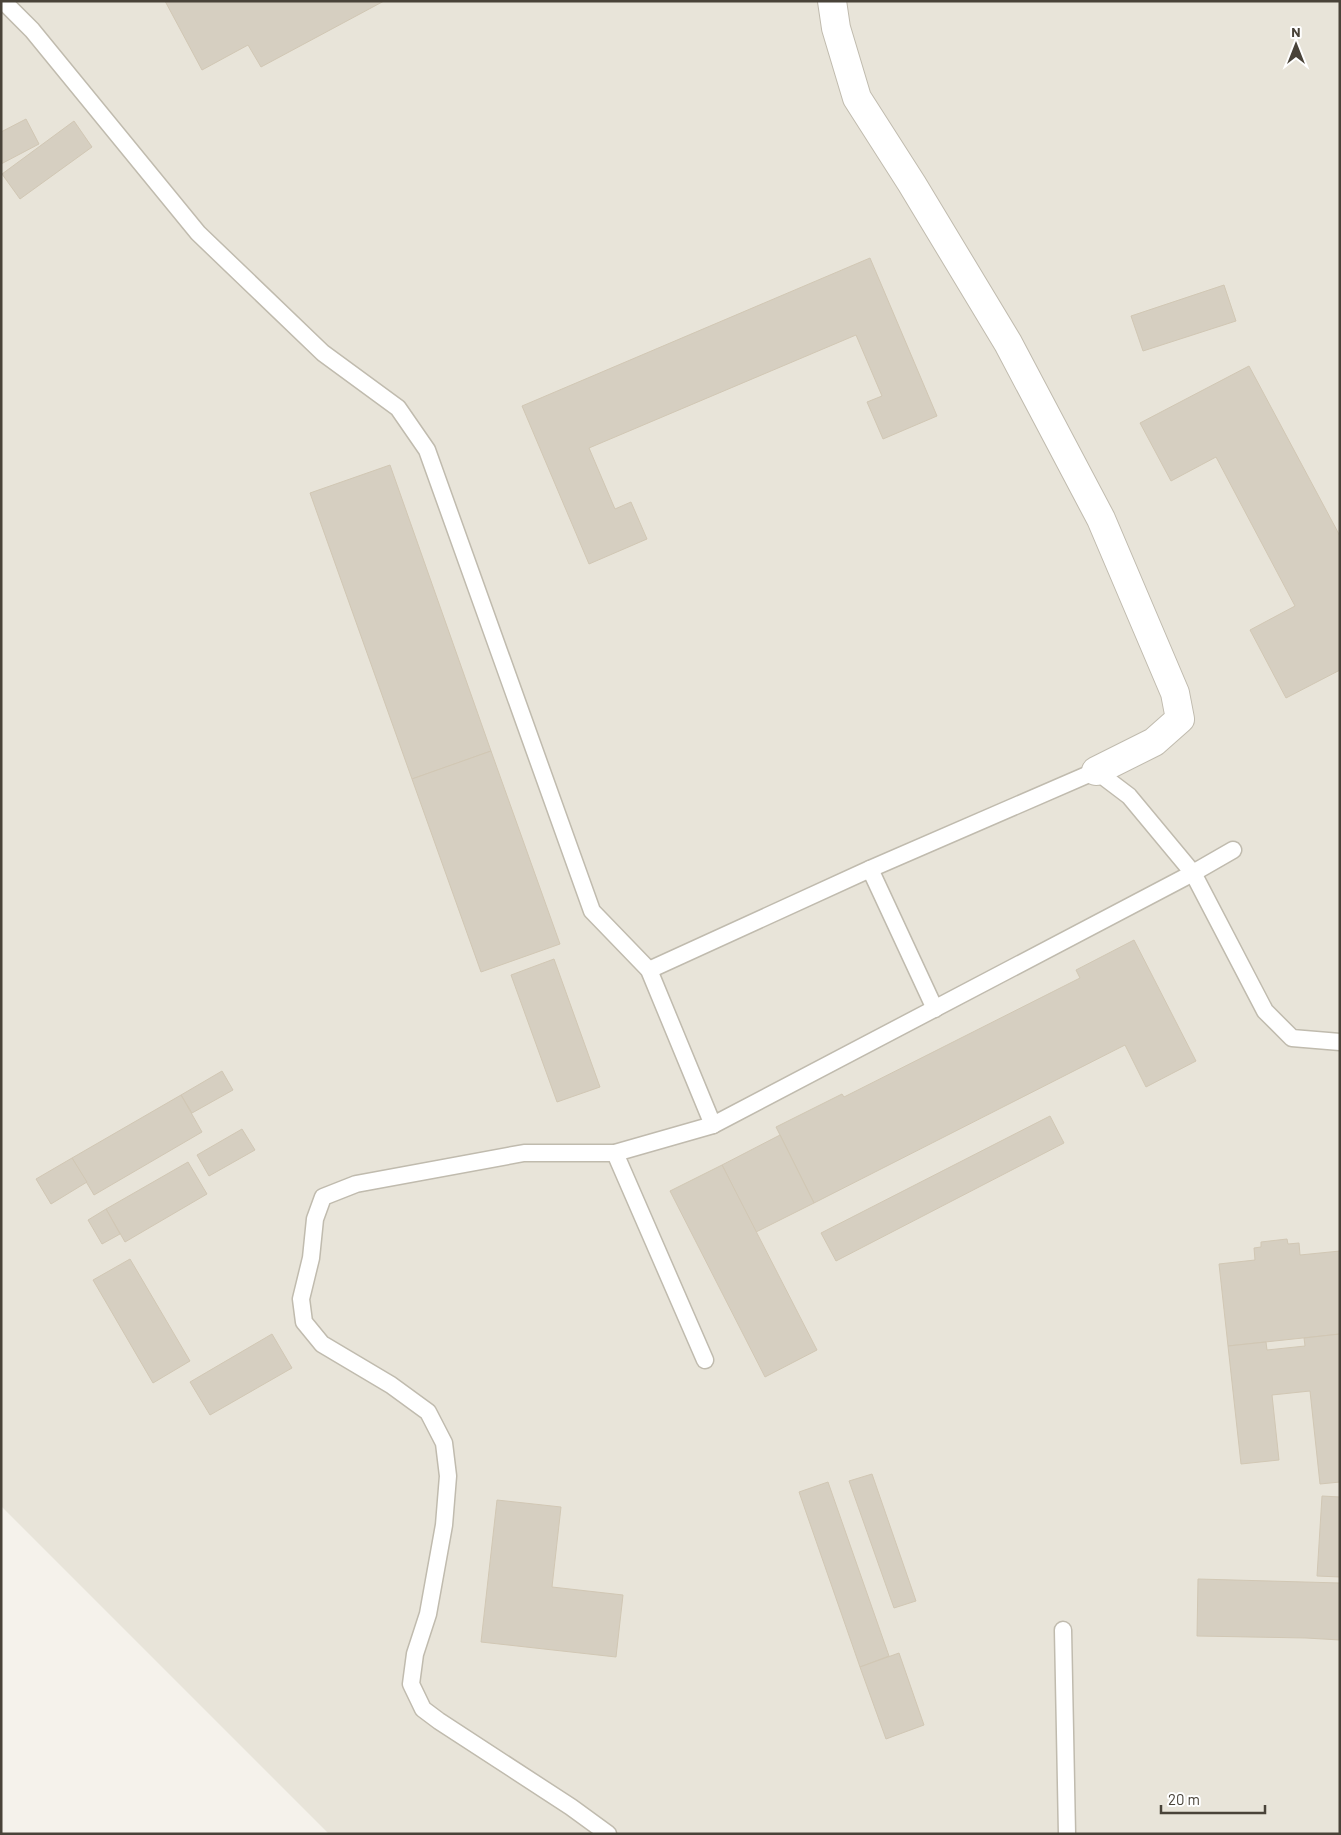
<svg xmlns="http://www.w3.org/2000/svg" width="1341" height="1835" font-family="Barlow,sans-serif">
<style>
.residential{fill:#e8e4d9}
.building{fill:#d6cfc1;stroke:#d1c7b4}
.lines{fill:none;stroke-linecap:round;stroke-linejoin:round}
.lane-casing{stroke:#c0bbae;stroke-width:19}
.street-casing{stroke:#c0bbae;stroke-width:30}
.lane{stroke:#fff;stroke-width:16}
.street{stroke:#fff;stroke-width:28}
</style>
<rect width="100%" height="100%" fill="#f5f2eb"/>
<polygon class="residential" points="1,1 1340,1 1340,1834 329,1834 1,1506"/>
<g class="building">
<polygon points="165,1 384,1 261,67 248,45 202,70"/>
<polygon points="26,119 39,144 1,164 1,132"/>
<polygon points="74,121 92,147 20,199 2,174"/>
<polygon points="870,258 937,416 883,439 867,402 882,396 856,335 589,448 615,509 631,502 647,539 589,564 522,406"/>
<polygon points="1224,285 1236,321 1143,351 1131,316"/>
<polygon points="1249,366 1340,536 1340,670 1286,698 1250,630 1295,606 1216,457 1171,481 1140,423"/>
<polygon points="390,465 491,751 412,779 310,493"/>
<polygon points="491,751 560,944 481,972 412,779"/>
<polygon points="1134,940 1196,1061 1146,1087 1125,1045 814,1203 776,1127 842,1094 844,1097 1080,978 1076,970"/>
<polygon points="554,959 600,1087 557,1102 511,975"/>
<polygon points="222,1071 233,1090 192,1113 181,1095"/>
<polygon points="181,1095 202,1132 94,1195 72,1158"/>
<polygon points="1050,1116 1064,1143 836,1261 821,1233"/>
<polygon points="242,1129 255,1150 209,1176 197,1155"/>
<polygon points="780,1135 814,1203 756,1232 722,1165"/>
<polygon points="72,1158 87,1182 51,1204 36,1179"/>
<polygon points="188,1162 207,1194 125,1242 106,1209"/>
<polygon points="722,1165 817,1350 765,1377 670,1191"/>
<polygon points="106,1209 120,1234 102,1244 88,1220"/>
<polygon points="1287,1239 1288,1244 1299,1243 1300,1255 1340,1251 1340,1334 1228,1346 1219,1264 1255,1260 1254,1248 1261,1247 1261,1242"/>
<polygon points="130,1259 190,1361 153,1383 93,1280"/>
<polygon points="272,1334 292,1368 210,1415 190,1382"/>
<polygon points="1340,1334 1340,1482 1320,1484 1310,1391 1272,1395 1279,1460 1241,1464 1228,1346 1266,1342 1267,1350 1305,1346 1304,1338"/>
<polygon points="872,1474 916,1601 894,1608 849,1481"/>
<polygon points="828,1482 889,1656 860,1667 799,1492"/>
<polygon points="1322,1496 1340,1497 1340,1577 1317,1576"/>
<polygon points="497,1500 561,1507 552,1587 623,1595 616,1657 481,1642"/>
<polygon points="1198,1579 1340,1583 1340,1640 1306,1638 1197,1636"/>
<polygon points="899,1653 924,1725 886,1739 860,1667"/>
</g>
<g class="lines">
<g class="lane-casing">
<g id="lane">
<polyline points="3,1 32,30 198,233 323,353 398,408 427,450 592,911 649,970 713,1125"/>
<polyline points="870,869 935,1009"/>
<polyline points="649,970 870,869 1096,771 1129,796 1193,873 1265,1011 1292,1038 1340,1042"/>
<polyline points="615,1153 705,1360"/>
<polyline points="1063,1630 1067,1834"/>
<polyline points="608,1834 571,1807 439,1721 423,1709 411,1684 415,1654 428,1614 444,1525 448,1476 444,1443 428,1412 391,1385 322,1344 304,1322 301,1299 311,1258 315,1219 323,1197 356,1184 524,1153 615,1153 713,1125 1193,873 1233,850"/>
</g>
</g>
<g class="street-casing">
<polyline id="street" points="832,1 836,28 857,98 912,184 1008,343 1101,519 1175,693 1180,719 1154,742 1096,771"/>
</g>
<use href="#lane" class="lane"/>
<use href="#street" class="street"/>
</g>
<rect width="1341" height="1835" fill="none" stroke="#494339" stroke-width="5"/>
<g transform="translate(1296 45)" stroke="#ffffff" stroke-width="4" paint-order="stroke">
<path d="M0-4L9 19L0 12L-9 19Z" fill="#494339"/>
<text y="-8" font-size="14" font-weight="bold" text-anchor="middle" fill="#494339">N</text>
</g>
<path d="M1161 1805v8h104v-8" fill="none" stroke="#494339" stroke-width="2.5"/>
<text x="1168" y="1805" font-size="15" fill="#494339" stroke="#ffffff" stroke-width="4" paint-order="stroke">20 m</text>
</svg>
